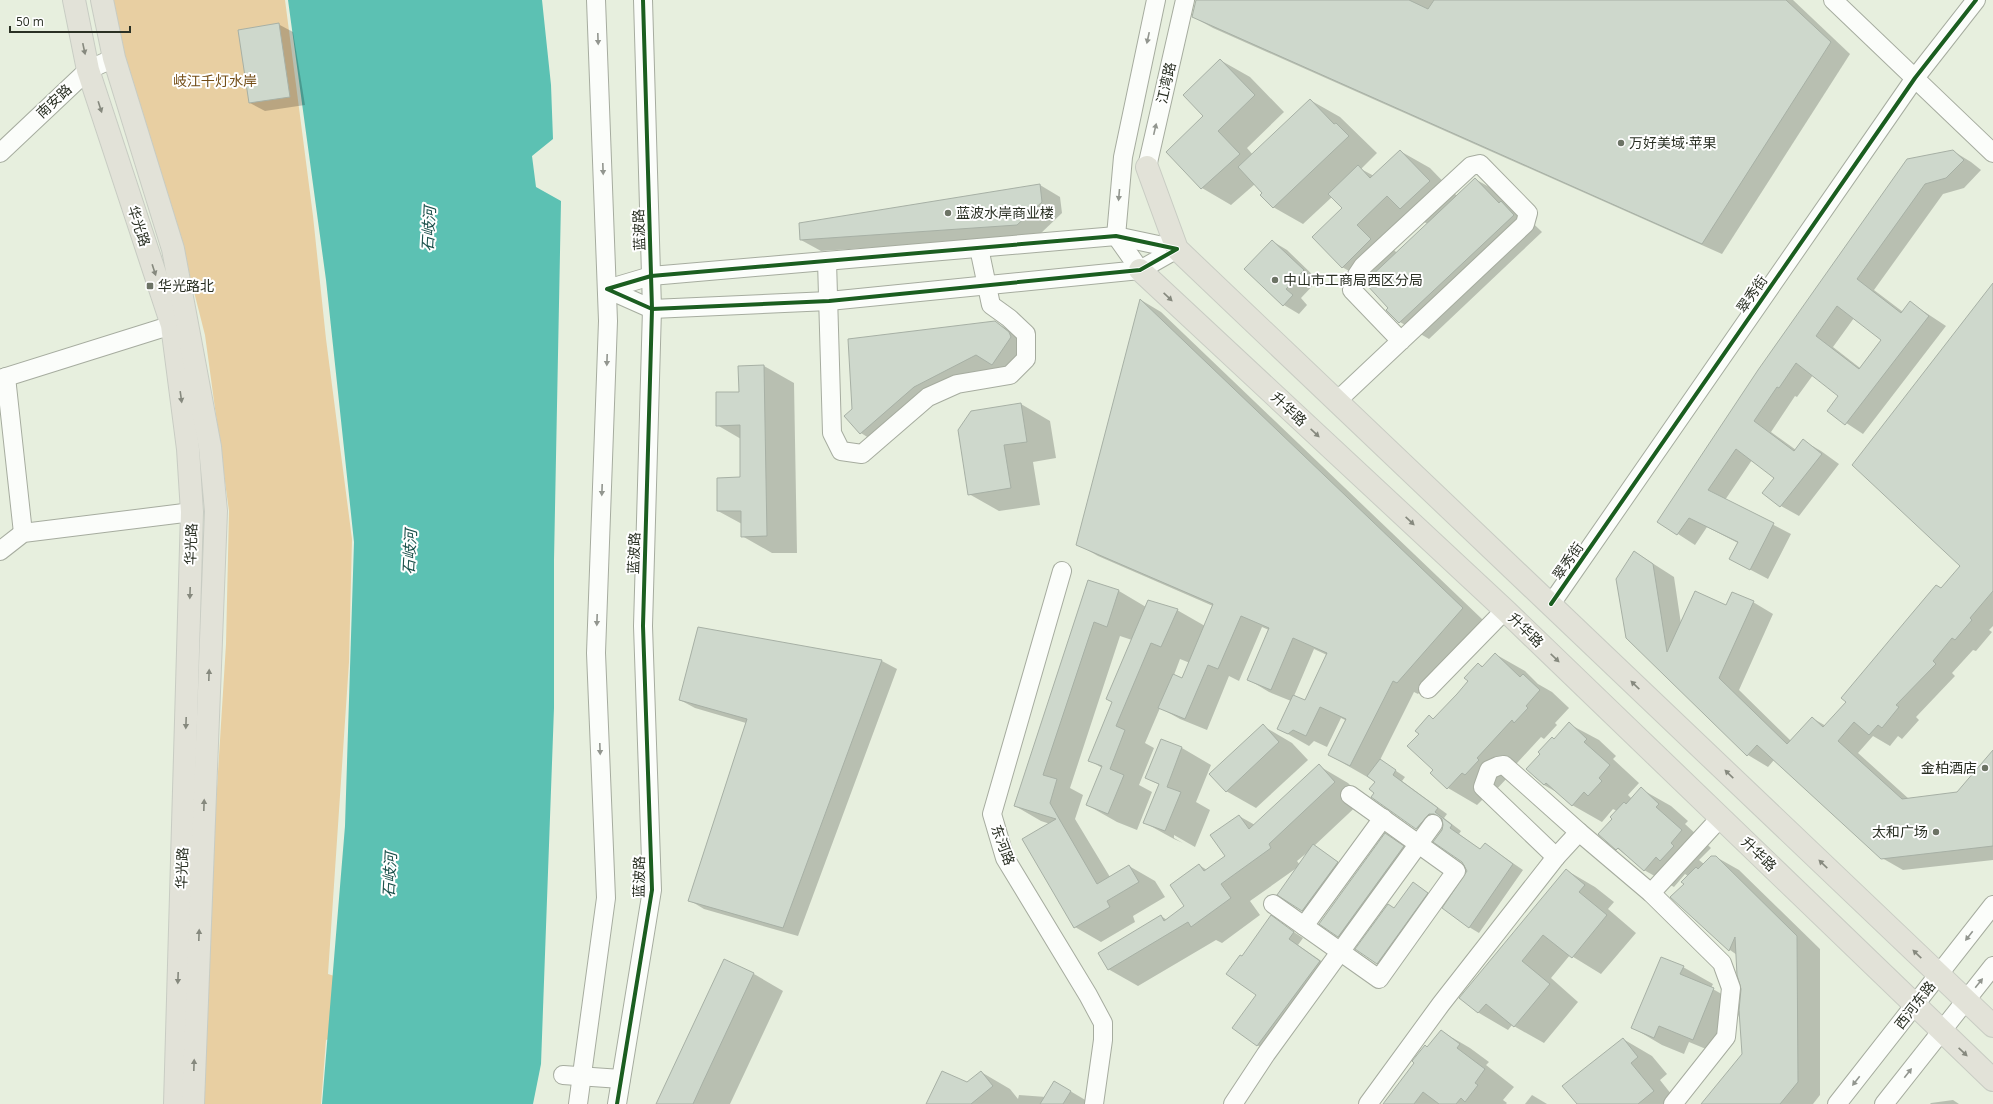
<svg xmlns="http://www.w3.org/2000/svg" width="1993" height="1104" font-family="'Open Sans','Noto Sans SC',sans-serif">
<style>
.green{fill:#e8cfa2}
.water{fill:#5cc1b3}
.shadow{fill:#0003;fill-rule:evenodd}
.building{fill:#ced8cc;stroke:#a7b0a5;fill-rule:evenodd}
.lines{fill:none;stroke-linecap:round;stroke-linejoin:round}
.minor-casing{stroke:#a6ac9f;stroke-width:20}
.major-casing{stroke:#c8ccc3;stroke-width:24}
.minor{stroke:#fbfdfa;stroke-width:18}
.major{stroke:#e2e2d8;stroke-width:22}
.cycleway-casing{stroke:#fff;stroke-width:6}
.cycleway{stroke:#1b5e20;stroke-width:4}
.oneway{fill:#92968f}
.oneway2{fill:#86897e}
.poi-dot{fill:#6c7365;stroke:#fff;stroke-width:1.5}
.labels{text-anchor:middle;stroke-width:4;stroke-linejoin:round;paint-order:stroke}
.park-label{font-size:14px;fill:#734d16;stroke:#fff}
.street-label{font-size:14px;fill:#2a3024;stroke:#fff}
.poi-label{font-size:14px;fill:#2a3024;stroke:#fff;text-anchor:start}
.water-label{font-size:15px;font-style:italic;fill:#1b514b;stroke:#fff}
</style>
<rect width="100%" height="100%" fill="#e7efde"/>
<polygon class="green" points="112,0 285,0 313,216 326,339 352,539 349,662 328,974 344,979 340,1035 326,1040 321,1104 203,1104 209,916 226,644 229,511 205,335 176,221 123,59"/>
<polygon class="water" points="288,0 542,0 551,85 553,139 532,156 536,187 561,201 554,560 554,708 541,1064 533,1104 322,1104 345,826 354,542 326,280"/>
<g class="shadow">
<polygon points="1197,0 1793,0 1850,54 1722,254 1213,28 1193,17"/>
<polygon points="278,24 293,32 305,105 265,111 250,103"/>
<path d="M1220,60L1250,77L1284,112L1247,148L1253,155L1310,100L1340,117L1377,153L1361,169L1374,176L1400,151L1430,168L1457,196L1475,179L1505,196L1542,232L1429,339L1400,322L1367,281L1342,267L1343,208L1332,197L1303,224L1273,207L1255,184L1231,205L1202,188L1167,152L1205,116ZM1413,216L1428,224L1397,253L1386,242Z"/>
<path d="M1953,151L1971,162L1981,170L1964,188L1943,194L1874,290L1903,312L1911,303L1946,326L1863,434L1828,411L1840,395L1813,375L1797,397L1795,396L1771,432L1796,450L1804,441L1821,451L1839,464L1799,516L1781,506L1763,493L1775,477L1752,460L1725,500L1791,534L1768,579L1730,559L1738,543L1707,527L1695,545L1658,521L1907,160ZM1854,318L1882,339L1860,368L1833,347Z"/>
<polygon points="1040,185 1060,197 1062,213 1038,236 821,251 801,240"/>
<polygon points="1272,241 1287,250 1318,280 1301,298 1307,305 1299,314 1284,305 1246,269"/>
<polygon points="1993,284 1993,626 1989,630 1992,632 1976,651 1973,650 1952,673 1955,676 1916,717 1919,720 1902,739 1898,736 1890,746 1873,736 1858,753 1909,799 1958,793 1993,752 1993,860 1903,870 1882,858 1774,760 1768,767 1748,755 1627,637 1635,552 1674,577 1681,624 1727,607 1753,602 1773,614 1739,690 1791,741 1812,718 1826,726 1961,566"/>
<path d="M1141,300L1161,312L1483,620L1418,694L1414,692L1380,760L1405,777L1402,781L1447,814L1444,818L1461,831L1459,834L1481,850L1485,844L1523,870L1479,933L1469,927L1468,871L1463,862L1434,841L1444,826V819L1438,820L1426,834L1372,797L1376,792V782L1329,755L1347,721L1341,718L1327,747L1314,741L1309,746L1279,729L1291,701L1269,692L1249,680L1269,630L1262,627L1239,681L1229,676L1207,730L1180,719L1160,708L1145,743L1154,748L1139,785L1152,792L1137,830L1117,822L1087,805L1102,768L1089,760L1113,702L1132,640L1120,636L1070,788L1083,795L1075,819L1110,877L1129,866L1155,881L1165,897L1133,916L1135,922L1101,942L1075,927L1050,824L1041,821L1015,806L1088,582L1119,591L1146,607L1177,610L1205,626L1213,606L1098,556L1077,544ZM1314,649L1327,655L1305,701L1294,696ZM1180,659L1190,663L1183,679L1174,675Z"/>
<polygon points="995,322 1018,335 1031,346 1015,377 999,368 936,400 883,447 861,433 845,416"/>
<polygon points="764,366 794,383 797,553 772,553 742,536 742,524 718,511 741,478 741,439 717,425 740,393 739,367"/>
<polygon points="1021,404 1050,421 1056,458 1033,462 1040,505 999,511 969,494"/>
<polygon points="698,628 882,661 897,669 798,936 704,909 689,900 746,723 695,708 680,700"/>
<polygon points="1495,654 1525,671 1538,684 1552,692 1569,708 1555,723 1557,725 1544,739 1541,737 1506,775 1508,777 1495,791 1492,790 1477,805 1448,788 1431,773 1434,770 1420,733 1429,717 1434,720 1469,681 1479,664 1484,667"/>
<polygon points="1569,724 1599,740 1616,756 1613,759 1639,783 1628,795 1632,799 1641,789 1671,806 1688,821 1685,824 1711,848 1699,860 1704,864 1716,857 1739,870 1820,949 1820,1095 1813,1104 1702,1104 1743,1055 1740,1012 1723,1056 1689,1042 1684,1054 1662,1045 1633,1028 1683,967 1713,984 1711,988 1741,1005 1742,989 1737,955 1730,950 1672,897 1685,884 1688,876 1685,874 1674,887 1644,870 1600,834 1614,819 1617,811 1613,809 1602,822 1572,805 1560,794 1544,785 1527,769 1541,754 1552,738 1555,739"/>
<polygon points="1263,726 1292,743 1308,760 1256,808 1226,791"/>
<polygon points="1161,740 1182,748 1211,765 1196,802 1210,810 1195,847 1174,835 1174,838 1183,843 1174,839 1145,823 1160,785 1146,778"/>
<path d="M1319,766L1348,783L1364,799L1314,846L1347,868L1312,916L1302,911L1298,867L1250,901L1260,915L1222,943L1216,940L1138,986L1108,969L1161,916L1167,920L1186,906L1199,865L1207,870L1226,856L1239,816L1255,825ZM1309,851L1300,865L1297,861Z"/>
<polygon points="1395,840 1413,853 1348,942 1338,936"/>
<polygon points="1566,870 1595,887 1614,902 1608,909 1636,933 1601,974 1570,955 1551,978 1578,1002 1544,1043 1512,1025 1508,1030 1479,1013 1461,997"/>
<polygon points="1413,883 1437,899 1387,969 1377,964 1394,909"/>
<polygon points="1271,917 1303,938 1298,945 1330,967 1267,1051 1257,1045 1257,995 1242,958"/>
<polygon points="754,974 783,991 730,1104 657,1104"/>
<polygon points="1441,1031 1470,1048 1489,1062 1486,1065 1514,1087 1503,1100 1507,1103 1506,1104 1384,1104"/>
<polygon points="1623,1039 1652,1056 1667,1074 1660,1080 1679,1104 1578,1104"/>
<polygon points="981,1072 1010,1089 1018,1099 1019,1095 1046,1097 1055,1082 1092,1104 928,1104 967,1083"/>
<polygon points="1532,1095 1547,1104 1525,1104"/>
<polygon points="1953,1100 1959,1104 1930,1104 1931,1103"/>
</g>
<g class="building">
<polygon points="1196,0 1409,0 1428,9 1434,0 1786,0 1831,42 1702,244 1192,17"/>
<polygon points="279,23 290,97 249,103 238,30"/>
<polygon points="1220,59 1255,95 1218,131 1240,154 1201,189 1166,152 1203,116 1183,95"/>
<polygon points="1310,99 1334,124 1336,123 1349,136 1273,208 1260,195 1262,193 1238,167"/>
<polygon points="1400,150 1430,181 1400,209 1387,196 1357,225 1371,239 1342,268 1312,237 1342,208 1328,194 1358,165 1370,178"/>
<path d="M1953,150L1964,160L1946,178L1925,184L1857,279L1901,313L1910,301L1929,316L1845,425L1827,411L1838,396L1796,363L1779,388L1777,387L1754,421L1794,451L1803,439L1822,454L1780,507L1762,493L1774,478L1736,449L1708,490L1774,523L1750,570L1729,559L1738,542L1689,518L1677,535L1657,522L1758,370L1907,159ZM1837,306L1881,340L1859,369L1816,336Z"/>
<polygon points="1475,178 1499,203 1501,201 1514,215 1399,323 1386,310 1388,308 1365,283 1366,281"/>
<polygon points="1040,184 1042,202 1017,225 800,240 799,223"/>
<polygon points="1272,240 1304,270 1286,289 1293,295 1283,306 1244,269"/>
<polygon points="1993,283 1993,591 1970,618 1972,620 1955,640 1952,638 1933,661 1936,664 1896,705 1899,707 1882,728 1878,725 1869,735 1854,722 1838,741 1902,799 1957,792 1993,750 1993,846 1881,859 1757,745 1747,756 1626,638 1616,579 1634,551 1653,564 1667,652 1695,591 1726,605 1732,592 1754,601 1719,678 1787,744 1812,717 1823,727 1846,702 1841,698 1914,611 1936,585 1941,588 1960,566 1852,465"/>
<polygon points="1140,299 1463,608 1397,683 1393,681 1350,766 1328,755 1346,719 1320,707 1306,736 1293,730 1288,734 1277,729 1293,695 1305,700 1327,653 1293,638 1271,690 1247,680 1269,628 1241,616 1218,669 1208,665 1185,719 1158,708 1173,674 1182,678 1213,604 1076,545"/>
<polygon points="995,321 1009,332 1011,337 992,365 976,355 914,387 860,434 844,416 852,409 848,339"/>
<polygon points="764,365 767,536 741,537 741,511 717,511 717,478 740,477 740,425 716,426 716,392 739,392 738,366"/>
<polygon points="1021,403 1027,442 1004,445 1011,488 968,495 958,430 971,411"/>
<polygon points="1088,580 1119,590 1107,627 1094,622 1043,775 1057,779 1050,803 1097,884 1129,865 1139,882 1107,901 1110,907 1074,928 1022,839 1056,819 1014,806"/>
<polygon points="1148,600 1178,609 1161,647 1151,643 1116,726 1125,730 1110,769 1124,775 1108,814 1086,805 1102,766 1088,761 1112,702 1106,699"/>
<polygon points="698,627 882,660 783,928 688,901 747,719 679,700"/>
<polygon points="1495,653 1520,677 1523,674 1540,690 1526,706 1528,708 1514,723 1512,720 1477,758 1479,760 1465,775 1462,773 1447,789 1430,773 1433,770 1407,746 1419,734 1415,731 1429,715 1433,719 1457,694 1468,681 1464,678 1478,663 1482,667"/>
<polygon points="1569,722 1587,739 1584,742 1610,765 1599,778 1602,781 1588,796 1584,792 1572,806 1546,783 1544,785 1526,769 1540,754 1538,752 1552,737 1554,739"/>
<polygon points="1263,724 1279,742 1226,792 1209,774"/>
<polygon points="1161,739 1182,747 1167,787 1181,792 1165,831 1143,823 1159,784 1145,778"/>
<polygon points="1380,759 1396,770 1393,775 1438,808 1435,812 1452,825 1450,828 1480,849 1485,843 1513,864 1469,928 1442,908 1467,871 1462,862 1433,842 1442,830 1443,825 1442,819 1434,814 1429,814 1416,829 1371,797 1374,793 1369,789 1375,782 1367,776"/>
<polygon points="1319,764 1335,782 1269,844 1271,848 1221,884 1231,898 1191,927 1188,922 1108,970 1098,953 1161,915 1164,921 1184,906 1170,885 1199,864 1204,871 1225,856 1210,835 1239,815 1249,829"/>
<polygon points="1641,787 1659,804 1656,807 1682,830 1671,843 1674,846 1660,861 1656,857 1644,871 1618,848 1616,850 1598,834 1612,819 1610,817 1624,802 1626,804"/>
<polygon points="1385,833 1404,846 1338,937 1319,924"/>
<polygon points="1313,844 1338,862 1302,911 1277,895"/>
<polygon points="1711,856 1716,856 1797,936 1798,1082 1780,1104 1701,1104 1742,1054 1739,1010 1741,989 1737,975 1735,937 1729,951 1670,897 1684,884 1681,882 1696,867 1698,869"/>
<polygon points="1566,869 1585,885 1579,892 1607,915 1572,958 1543,935 1522,961 1550,984 1514,1027 1486,1004 1478,1013 1459,998"/>
<polygon points="1413,882 1428,893 1377,964 1355,949 1388,904 1394,908"/>
<polygon points="1271,915 1294,932 1289,939 1320,961 1257,1046 1232,1028 1256,995 1226,974 1240,955 1242,956"/>
<polygon points="1661,957 1684,966 1680,974 1714,988 1693,1040 1659,1026 1654,1038 1631,1028"/>
<polygon points="724,959 754,973 703,1082 693,1104 656,1104"/>
<polygon points="1441,1030 1460,1044 1457,1048 1485,1069 1475,1083 1478,1085 1465,1102 1461,1098 1456,1104 1439,1104 1423,1092 1414,1104 1383,1104 1414,1063 1412,1061 1425,1045 1427,1047"/>
<polygon points="1623,1038 1638,1057 1631,1063 1654,1091 1638,1104 1577,1104 1562,1086"/>
<polygon points="942,1071 967,1082 981,1071 993,1086 971,1104 926,1104"/>
<polygon points="1054,1081 1071,1091 1063,1104 1040,1104"/>
</g>
<g class="lines">
<g class="minor-casing">
<g id="minor">
<polyline points="1833,0 1993,153"/>
<polyline points="0,153 88,70 114,58"/>
<polyline points="1147,167 1185,0"/>
<polygon points="1116,236 1177,249 1140,270 829,301 652,309 607,289 651,276"/>
<polyline points="827,261 832,433 841,451 862,454 928,397 957,384 1010,375 1026,359 1026,334 1009,318 991,305 979,248"/>
<polyline points="1140,270 1116,236 1123,157 1156,0"/>
<polyline points="6,377 23,533"/>
<polyline points="0,379 172,325"/>
<polyline points="1338,400 1525,224 1528,213 1480,164 1471,166 1363,266 1357,275 1352,290 1401,341"/>
<polyline points="0,551 23,533 192,512"/>
<polyline points="1062,571 992,814 1005,858 1088,995 1103,1023 1103,1040 1094,1104"/>
<polyline points="1551,604 1915,78 1976,0"/>
<polyline points="1428,689 1505,610"/>
<polyline points="1556,857 1483,787 1489,770 1498,766 1504,765 1579,832"/>
<polyline points="1651,893 1721,817"/>
<polyline points="1273,904 1379,979 1456,871 1350,795"/>
<polyline points="1304,926 1383,818"/>
<polyline points="563,1075 621,1079"/>
<polyline points="578,1104 606,898 596,653 608,321 596,0"/>
<polyline points="617,1104 652,890 643,626 652,309 643,0"/>
<polyline points="1233,1104 1266,1054 1433,824"/>
<polyline points="1368,1104 1441,1004 1556,857 1579,832 1651,893 1722,963 1731,988 1726,1037 1673,1104"/>
<polyline points="1837,1104 1993,905"/>
<polyline points="1884,1104 1993,966"/>
</g>
</g>
<g class="major-casing">
<g id="major">
<polyline points="74,0 88,70 172,325 188,449 192,512 175,1104"/>
<polyline points="102,0 114,58 173,249 210,447 216,511 193,1104"/>
<polyline points="1147,167 1177,249 1993,1026"/>
<polyline points="1140,270 1505,610 1993,1080"/>
</g>
</g>
<use href="#minor" class="minor"/>
<use href="#major" class="major"/>
<g class="cycleway-casing">
<g id="cycleway">
<polygon points="1116,236 1177,249 1140,270 829,301 652,309 607,289 651,276"/>
<polyline points="1551,604 1915,78 1976,0"/>
<polyline points="617,1104 652,890 643,626 652,309 643,0"/>
</g>
</g>
<use href="#cycleway" class="cycleway"/>
</g>
<defs><path id="oneway-solid" d="M-6-.8H1V-3.2L6.5 0L1 3.2V.8H-6Z"/></defs>
<g class="oneway">
<use href="#oneway-solid" transform="translate(1148 38) rotate(102)"/>
<use href="#oneway-solid" transform="translate(598 39) rotate(88)"/>
<use href="#oneway-solid" transform="translate(1155 129) rotate(-77)"/>
<use href="#oneway-solid" transform="translate(603 169) rotate(88)"/>
<use href="#oneway-solid" transform="translate(1119 195) rotate(95)"/>
<use href="#oneway-solid" transform="translate(607 360) rotate(92)"/>
<use href="#oneway-solid" transform="translate(602 490) rotate(92)"/>
<use href="#oneway-solid" transform="translate(597 620) rotate(92)"/>
<use href="#oneway-solid" transform="translate(600 749) rotate(88)"/>
<use href="#oneway-solid" transform="translate(1969 936) rotate(128)"/>
<use href="#oneway-solid" transform="translate(1979 983) rotate(-51)"/>
<use href="#oneway-solid" transform="translate(1908 1073) rotate(-52)"/>
<use href="#oneway-solid" transform="translate(1856 1081) rotate(128)"/>
</g>
<g class="oneway2">
<use href="#oneway-solid" transform="translate(84 49) rotate(78)"/>
<use href="#oneway-solid" transform="translate(100 107) rotate(72)"/>
<use href="#oneway-solid" transform="translate(154 270) rotate(72)"/>
<use href="#oneway-solid" transform="translate(1168 297) rotate(43)"/>
<use href="#oneway-solid" transform="translate(181 397) rotate(82)"/>
<use href="#oneway-solid" transform="translate(1315 433) rotate(43)"/>
<use href="#oneway-solid" transform="translate(1410 521) rotate(43)"/>
<use href="#oneway-solid" transform="translate(190 593) rotate(92)"/>
<use href="#oneway-solid" transform="translate(1555 658) rotate(44)"/>
<use href="#oneway-solid" transform="translate(209 675) rotate(-88)"/>
<use href="#oneway-solid" transform="translate(1635 685) rotate(-136)"/>
<use href="#oneway-solid" transform="translate(186 723) rotate(92)"/>
<use href="#oneway-solid" transform="translate(1729 774) rotate(-136)"/>
<use href="#oneway-solid" transform="translate(204 805) rotate(-88)"/>
<use href="#oneway-solid" transform="translate(1823 864) rotate(-136)"/>
<use href="#oneway-solid" transform="translate(199 935) rotate(-88)"/>
<use href="#oneway-solid" transform="translate(1917 954) rotate(-136)"/>
<use href="#oneway-solid" transform="translate(178 978) rotate(92)"/>
<use href="#oneway-solid" transform="translate(1963 1052) rotate(43)"/>
<use href="#oneway-solid" transform="translate(194 1065) rotate(-88)"/>
</g>
<g class="poi-dot">
<circle cx="1621" cy="143" r="4"/>
<circle cx="948" cy="213" r="4"/>
<circle cx="1275" cy="280" r="4"/>
<rect x="146" y="282" width="8" height="8" rx="2"/>
<circle cx="1985" cy="768" r="4"/>
<circle cx="1936" cy="832" r="4"/>
</g>
<g class="labels">
<g class="park-label">
<text x="215" y="86">岐江千灯水岸</text>
</g>
<g class="street-label">
<text transform="translate(1166 83) rotate(-77)" y="5">江湾路</text>
<text transform="translate(54 101) rotate(-43)" y="5">南安路</text>
<text transform="translate(139 226) rotate(72)" y="5">华光路</text>
<text transform="translate(639 230) rotate(-92)" y="5">蓝波路</text>
<text transform="translate(1752 294) rotate(-55)" y="5">翠秀街</text>
<text transform="translate(1289 409) rotate(43)" y="5">升华路</text>
<text transform="translate(191 544) rotate(-88)" y="5">华光路</text>
<text transform="translate(634 553) rotate(-88)" y="5">蓝波路</text>
<text transform="translate(1568 561) rotate(-55)" y="5">翠秀街</text>
<text transform="translate(1526 630) rotate(44)" y="5">升华路</text>
<text transform="translate(1003 845) rotate(70)" y="5">东河路</text>
<text transform="translate(1759 854) rotate(44)" y="5">升华路</text>
<text transform="translate(182 868) rotate(-88)" y="5">华光路</text>
<text transform="translate(639 877) rotate(-89)" y="5">蓝波路</text>
<text transform="translate(1915 1005) rotate(-52)" y="5">西河东路</text>
</g>
<g class="poi-label">
<text x="1629" y="148">万好美域·苹果</text>
<text x="956" y="218">蓝波水岸商业楼</text>
<text x="1283" y="285">中山市工商局西区分局</text>
<text x="158" y="291">华光路北</text>
<text x="1977" y="773" text-anchor="end">金柏酒店</text>
<text x="1928" y="837" text-anchor="end">太和广场</text>
</g>
<g class="water-label">
<text transform="translate(429 229) rotate(-87)" y="5">石岐河</text>
<text transform="translate(410 552) rotate(-87)" y="5">石岐河</text>
<text transform="translate(390 875) rotate(-87)" y="5">石岐河</text>
</g>
</g>
<path d="M10 26v6h120v-6" fill="none" stroke="#2a3024" stroke-width="2"/>
<text x="16" y="26" font-size="12" fill="#2a3024" stroke="#ffffff" stroke-width="3" paint-order="stroke">50 m</text>
</svg>
